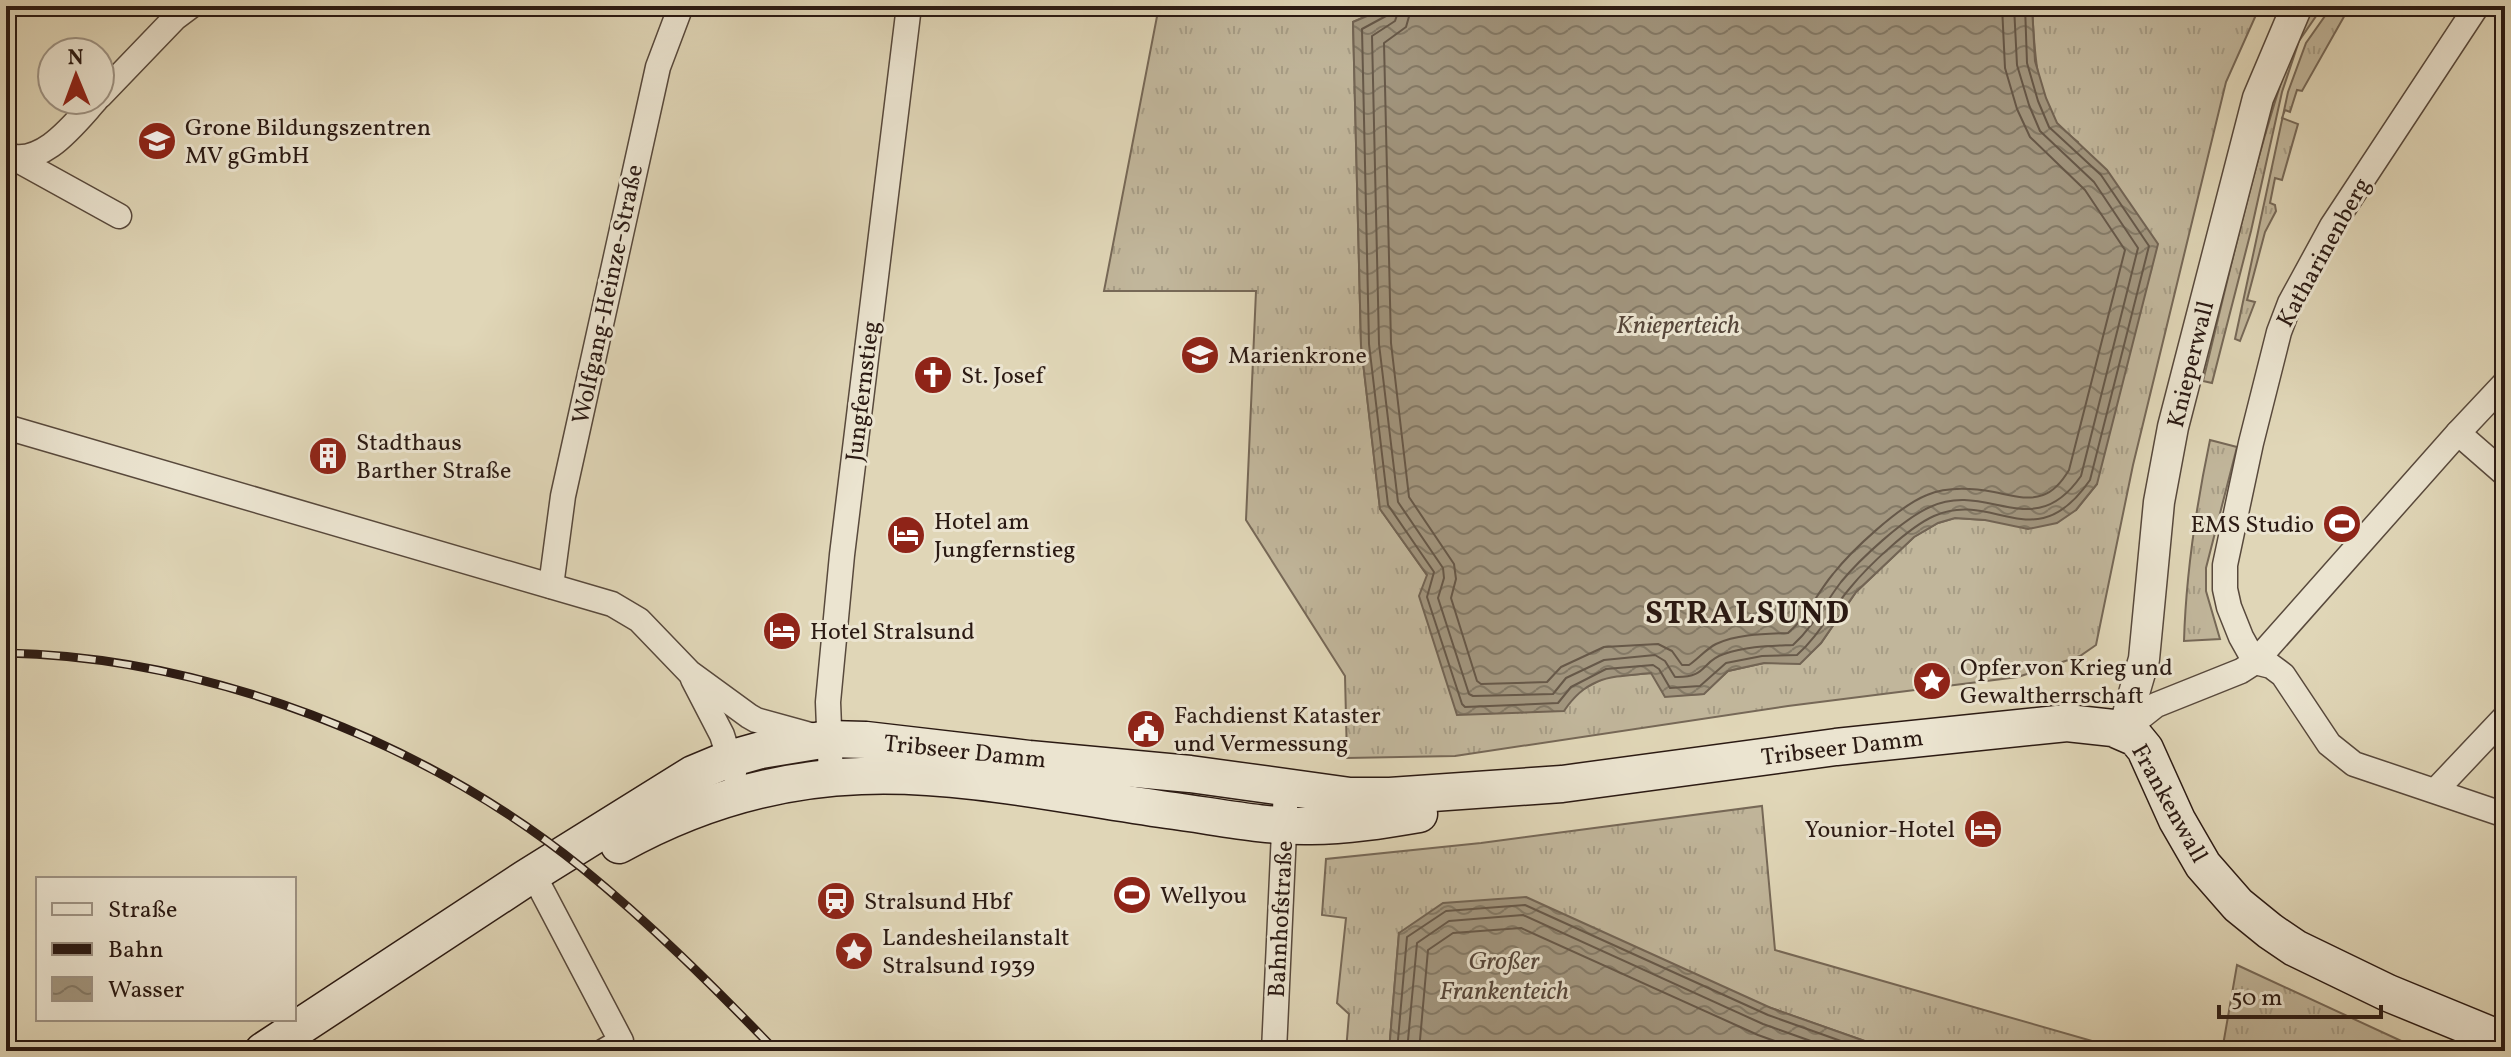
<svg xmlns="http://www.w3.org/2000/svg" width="2511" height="1057" font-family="Vollkorn,serif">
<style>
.grass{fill:url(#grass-tufts);stroke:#766857;stroke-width:2}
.water{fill:url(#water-waves);stroke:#726454;stroke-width:2}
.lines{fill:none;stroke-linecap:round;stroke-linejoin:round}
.shore{stroke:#665849;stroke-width:2}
.minor-casing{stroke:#58493c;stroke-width:27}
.tertiary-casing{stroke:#58493c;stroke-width:33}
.secondary-casing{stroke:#2b1a13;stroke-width:39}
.minor{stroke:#ebe4d0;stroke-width:24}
.tertiary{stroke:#ebe4d0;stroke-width:30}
.secondary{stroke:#ebe4d0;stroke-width:36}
.rail-casing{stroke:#2b1a13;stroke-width:9}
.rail{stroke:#ebe4d0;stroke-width:6;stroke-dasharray:18;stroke-linecap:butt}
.labels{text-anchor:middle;stroke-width:6;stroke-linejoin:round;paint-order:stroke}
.poi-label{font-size:24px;fill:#2b1a13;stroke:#ebe4d0;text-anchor:start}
.street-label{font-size:24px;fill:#2b1a13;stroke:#ebe4d0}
.water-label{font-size:26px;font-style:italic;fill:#554539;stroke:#ebe4d0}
.district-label{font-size:32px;font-weight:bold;letter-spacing:2px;fill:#2b1a13;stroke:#ebe4d0}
</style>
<defs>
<pattern id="grass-tufts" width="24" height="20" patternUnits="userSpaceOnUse" patternTransform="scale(2)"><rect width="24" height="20" fill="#c1b69b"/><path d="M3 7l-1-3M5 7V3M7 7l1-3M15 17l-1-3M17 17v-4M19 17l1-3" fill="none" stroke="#a69c85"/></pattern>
<pattern id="water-waves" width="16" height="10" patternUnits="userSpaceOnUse" patternTransform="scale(2)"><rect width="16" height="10" fill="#a2967f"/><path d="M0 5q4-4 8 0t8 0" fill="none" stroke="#847a67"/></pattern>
</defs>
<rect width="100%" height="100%" fill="#e0d6b7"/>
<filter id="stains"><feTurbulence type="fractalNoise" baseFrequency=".0025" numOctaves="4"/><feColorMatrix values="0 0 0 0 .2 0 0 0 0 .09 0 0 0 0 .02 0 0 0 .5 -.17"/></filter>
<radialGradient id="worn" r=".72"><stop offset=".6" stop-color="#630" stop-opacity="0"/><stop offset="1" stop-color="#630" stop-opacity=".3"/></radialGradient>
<g class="grass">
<path d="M1159,6H1390L1353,22L1361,345L1380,509L1427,575L1576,693L1606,677L1652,673L1665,696L1703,694L1728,671L1764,663H1800L1821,643L1856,592L1914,537L1938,523L1955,518L1985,520L2076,510L2097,484L2078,142C2072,137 2064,131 2058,125C2035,98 2034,40 2032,6H2260L2226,82L2133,465L2096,645L2080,656L2018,677L1788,706L1455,756L1347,758L1345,676L1246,520L1256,291H1104Z"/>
<path d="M2308,6H2323L2299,41L2282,92L2251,231L2212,383L2203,381C2234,255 2261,127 2308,6Z"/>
<polygon points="2332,6 2350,6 2302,91 2297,90 2290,112 2285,110 2282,118 2298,124 2282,180 2275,178 2270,203 2275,205 2276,211 2265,232 2247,300 2255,302 2240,341 2235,339 2288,92 2306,43"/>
<path d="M2210,440L2237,447L2206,568V591L2220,639L2184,641C2186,572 2196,507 2210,440Z"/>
<polygon points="1762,806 1775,950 2127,1051 1893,1051 1771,1008 1399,933 1389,1051 1346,1051 1349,1014 1337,1003 1346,918 1322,915 1326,859 1481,843"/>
<polygon points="2237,965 2423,1051 2222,1051"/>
</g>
<g class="water">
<path d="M1390,6H2032L2035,61L2046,98L2057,123L2107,170L2158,244L2097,484L2076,510L2057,523L2028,529L1985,520L1955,518L1938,523L1914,537L1856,592L1821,643L1800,664L1764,663L1728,671L1704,694L1665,697L1651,673C1612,677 1588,675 1564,711L1457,715L1419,596L1427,575L1380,509L1361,345L1353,22Z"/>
<polygon points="1526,897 1771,1008 1893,1051 1389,1051 1399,933 1443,903"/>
</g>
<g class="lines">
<g class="shore">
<path d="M1390,6L1386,16L1362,29L1369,344L1388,505L1434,572L1427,597L1462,704L1465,707L1558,703L1571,687L1606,669L1653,665L1659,669L1670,688L1700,686L1726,663L1762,656L1797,655C1819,636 1831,610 1850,588C1868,566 1909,527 1934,516C1994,489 2035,560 2090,480L2149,246L2101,175L2049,127L2038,101L2027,63L2025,6"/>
<path d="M1400,6L1395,21L1372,36L1379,344L1398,502L1443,568L1444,578L1438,598L1469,694L1473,696L1553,694L1566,678L1604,660L1655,655L1665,661L1675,677C1708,678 1701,661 1724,654C1747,646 1769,646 1793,645C1813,627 1825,603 1841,582C1860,559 1903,519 1930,507C1988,480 2033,545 2081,476L2138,248L2094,182L2040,131L2029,105L2017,65L2014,6"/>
<path d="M1412,6L1406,27L1384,43L1391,343L1409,497L1454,564L1456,579L1451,598L1477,681L1481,684L1547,682L1561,667L1604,647L1658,644L1672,651L1682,665H1689C1698,659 1706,649 1716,644C1738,634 1765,634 1788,633C1807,617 1817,593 1833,574C1852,550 1899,506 1927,495C1948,486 1972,488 1994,492C2010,495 2027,501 2043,495C2055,491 2063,480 2069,470L2125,250L2085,190L2030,137L2017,109L2005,68L2002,6"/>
<polyline points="1397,1051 1407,937 1446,911 1525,905 1768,1015 1869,1051"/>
<polyline points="1407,1051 1417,943 1449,921 1523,915 1763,1024 1839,1051"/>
<polyline points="1419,1051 1428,950 1453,933 1521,928 1758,1035 1803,1051"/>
</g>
<g class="minor-casing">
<g id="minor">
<polyline points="2502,6 2505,9"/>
<polyline points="100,96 175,18 191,6"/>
<path d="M6,155C42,168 75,123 96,100"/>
<polyline points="14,158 119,216"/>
<polyline points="6,427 612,604 639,620 690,673 749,716 756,720 814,736"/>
<polyline points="2458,433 2505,474"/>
<polyline points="551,586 563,496 658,67 681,6"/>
<polyline points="2255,662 2241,637 2229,607 2225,589 2225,565 2251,443 2279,332 2290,303 2332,226 2477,6"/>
<polyline points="2255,662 2271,666 2283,675 2329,744 2354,764 2505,815"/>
<polyline points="693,679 722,735 734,773"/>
<polyline points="2123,731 2156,705 2241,671 2255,662 2458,433 2505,383"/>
<polyline points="831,778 828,702 842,555 909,6"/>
<polyline points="2436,790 2505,717"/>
<polyline points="541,889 621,1041 604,1051"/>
<polyline points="1274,1051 1286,788"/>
</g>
</g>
<g class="tertiary-casing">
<polyline id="tertiary" points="2123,731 2144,659 2159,502 2173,427 2258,98 2297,6"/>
</g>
<g class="secondary-casing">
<g id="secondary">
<path d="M619,845C693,804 776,779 861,776C963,772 1067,796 1167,810C1215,816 1263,827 1311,826C1347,826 1384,820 1419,814"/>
<polyline points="263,1051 526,878 693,774 729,759 761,750 828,739 866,740 1029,759 1190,774 1350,796 1390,796 1562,784 1836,747 2067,723 2113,728 2136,738 2145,749 2177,820 2203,865 2238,905 2270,931 2295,948 2388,993 2505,1041"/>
</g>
</g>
<use href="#minor" class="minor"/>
<use href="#tertiary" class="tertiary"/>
<use href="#secondary" class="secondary"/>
<g class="rail-casing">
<path id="rail" d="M6,653C208,657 426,742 582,868C651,924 714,987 776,1051"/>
</g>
<use href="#rail" class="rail"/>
</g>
<defs>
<g id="school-disc" transform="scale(2)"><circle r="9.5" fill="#8f2418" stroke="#ebe4d0"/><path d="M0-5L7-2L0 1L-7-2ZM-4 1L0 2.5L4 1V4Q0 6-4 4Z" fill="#fff"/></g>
<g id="church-disc" transform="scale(2)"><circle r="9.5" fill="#8f2418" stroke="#ebe4d0"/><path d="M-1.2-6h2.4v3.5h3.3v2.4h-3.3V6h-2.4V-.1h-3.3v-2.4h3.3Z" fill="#fff"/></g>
<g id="building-disc" transform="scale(2)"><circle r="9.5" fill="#8f2418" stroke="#ebe4d0"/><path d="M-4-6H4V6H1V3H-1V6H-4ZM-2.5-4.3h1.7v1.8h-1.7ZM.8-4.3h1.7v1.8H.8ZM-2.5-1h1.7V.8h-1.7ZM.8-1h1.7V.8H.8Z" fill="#fff"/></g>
<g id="stadium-disc" transform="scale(2)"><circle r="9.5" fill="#8f2418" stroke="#ebe4d0"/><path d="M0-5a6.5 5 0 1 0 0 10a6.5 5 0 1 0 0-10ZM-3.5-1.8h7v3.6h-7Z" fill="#fff"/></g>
<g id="hotel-disc" transform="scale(2)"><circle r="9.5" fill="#8f2418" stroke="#ebe4d0"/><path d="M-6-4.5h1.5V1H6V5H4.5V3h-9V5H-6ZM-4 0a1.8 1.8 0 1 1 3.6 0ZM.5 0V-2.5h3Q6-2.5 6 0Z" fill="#fff"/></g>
<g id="sight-disc" transform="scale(2)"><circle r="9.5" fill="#8f2418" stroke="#ebe4d0"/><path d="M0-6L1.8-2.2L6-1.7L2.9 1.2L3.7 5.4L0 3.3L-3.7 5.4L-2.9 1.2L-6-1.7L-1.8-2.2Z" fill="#fff"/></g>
<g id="civic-disc" transform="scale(2)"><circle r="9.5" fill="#8f2418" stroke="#ebe4d0"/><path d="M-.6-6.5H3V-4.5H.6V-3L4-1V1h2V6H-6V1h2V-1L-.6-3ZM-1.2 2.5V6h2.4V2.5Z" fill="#fff"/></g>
<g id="station-disc" transform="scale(2)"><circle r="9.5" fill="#8f2418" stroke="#ebe4d0"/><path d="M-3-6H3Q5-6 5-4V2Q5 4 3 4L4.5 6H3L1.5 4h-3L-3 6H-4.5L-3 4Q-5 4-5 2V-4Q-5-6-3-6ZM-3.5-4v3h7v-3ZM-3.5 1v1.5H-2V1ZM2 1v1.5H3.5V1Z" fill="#fff"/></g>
</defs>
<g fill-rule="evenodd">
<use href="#school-disc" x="157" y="141"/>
<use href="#school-disc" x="1200" y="355"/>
<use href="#church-disc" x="933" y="375"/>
<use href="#building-disc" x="328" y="456"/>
<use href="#stadium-disc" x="2342" y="524"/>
<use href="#hotel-disc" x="906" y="535"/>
<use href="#hotel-disc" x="782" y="631"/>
<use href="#sight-disc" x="1932" y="681"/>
<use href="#civic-disc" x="1146" y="729"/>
<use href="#hotel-disc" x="1983" y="829"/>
<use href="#stadium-disc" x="1132" y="895"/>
<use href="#station-disc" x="836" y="901"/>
<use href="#sight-disc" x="854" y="951"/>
</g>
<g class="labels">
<g class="poi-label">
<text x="185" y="135">Grone Bildungszentren<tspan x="185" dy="28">MV gGmbH</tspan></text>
<text x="1228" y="363">Marienkrone</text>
<text x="961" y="383">St. Josef</text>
<text x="356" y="450">Stadthaus<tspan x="356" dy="28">Barther Straße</tspan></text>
<text x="934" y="529">Hotel am<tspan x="934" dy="28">Jungfernstieg</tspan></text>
<text x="2314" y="532" text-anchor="end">EMS Studio</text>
<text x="810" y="639">Hotel Stralsund</text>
<text x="1960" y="675">Opfer von Krieg und<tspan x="1960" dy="28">Gewaltherrschaft</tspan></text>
<text x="1174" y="723">Fachdienst Kataster<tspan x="1174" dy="28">und Vermessung</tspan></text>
<text x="1955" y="837" text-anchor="end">Younior-Hotel</text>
<text x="1160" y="903">Wellyou</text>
<text x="864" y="909">Stralsund Hbf</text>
<text x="882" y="945">Landesheilanstalt<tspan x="882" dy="28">Stralsund 1939</tspan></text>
</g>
<g class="street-label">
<text transform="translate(2323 252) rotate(-61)" y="8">Katharinenberg</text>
<text transform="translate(607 294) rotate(-78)" y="8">Wolfgang-Heinze-Straße</text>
<text transform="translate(2190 364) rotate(-76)" y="8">Knieperwall</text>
<text transform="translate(862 391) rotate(-83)" y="8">Jungfernstieg</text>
<text transform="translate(1842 747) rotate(-7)" y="8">Tribseer Damm</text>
<text transform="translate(965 751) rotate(6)" y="8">Tribseer Damm</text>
<text transform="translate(2170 803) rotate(61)" y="8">Frankenwall</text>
<text transform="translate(1280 919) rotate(-87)" y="8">Bahnhofstraße</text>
</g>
<g class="water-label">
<text x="1678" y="333">Knieperteich</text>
<text x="1504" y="969">Großer<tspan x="1504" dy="30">Frankenteich</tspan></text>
</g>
<g class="district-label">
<text x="1748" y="623">STRALSUND</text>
</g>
</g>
<rect width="2511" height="1057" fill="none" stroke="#e0d6b7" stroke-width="32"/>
<rect x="8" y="8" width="2495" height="1041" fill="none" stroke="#2b1a13" stroke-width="4"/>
<rect x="16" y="16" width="2479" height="1025" fill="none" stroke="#2b1a13" stroke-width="2"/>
<rect x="36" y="877" width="260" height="144" fill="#ebe4d0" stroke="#9e9384" stroke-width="2"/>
<rect x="52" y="903" width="40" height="12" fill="#ebe4d0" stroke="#9e9384" stroke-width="2"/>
<text x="108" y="917" font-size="24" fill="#2b1a13">Straße</text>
<rect x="52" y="943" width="40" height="12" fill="#2b1a13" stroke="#9e9384" stroke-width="2"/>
<text x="108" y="957" font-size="24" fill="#2b1a13">Bahn</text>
<rect x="52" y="977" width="40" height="24" fill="url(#water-waves)" stroke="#9e9384" stroke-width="2"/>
<text x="108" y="997" font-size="24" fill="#2b1a13">Wasser</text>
<g transform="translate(76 76) rotate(359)"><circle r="38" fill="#ebe4d0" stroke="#9e9384" stroke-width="2"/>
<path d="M0-6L14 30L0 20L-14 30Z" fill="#8f2418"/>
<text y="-12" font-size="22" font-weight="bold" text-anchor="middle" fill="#2b1a13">N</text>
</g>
<path d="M2219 1005v12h162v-12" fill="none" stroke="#2b1a13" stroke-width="4"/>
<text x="2231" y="1005" font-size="24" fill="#2b1a13" stroke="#ebe4d0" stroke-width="6" paint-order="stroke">50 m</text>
<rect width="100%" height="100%" filter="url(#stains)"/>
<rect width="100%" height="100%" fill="url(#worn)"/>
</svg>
